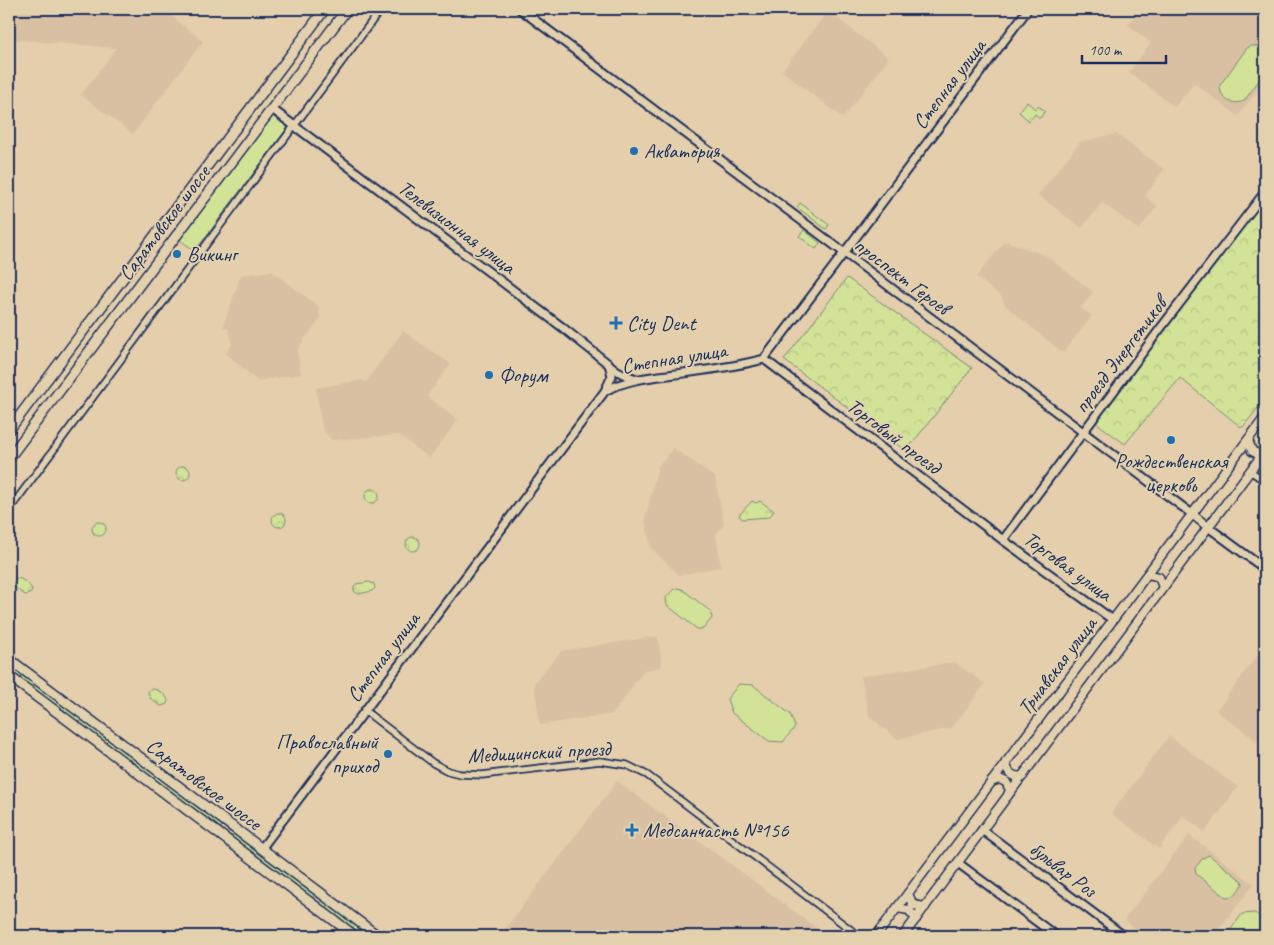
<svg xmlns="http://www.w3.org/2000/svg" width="1274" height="945" font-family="Caveat,sans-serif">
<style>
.built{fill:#dac0a3}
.grass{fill:#d2e397;stroke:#76897a}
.forest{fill:url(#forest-crowns);stroke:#76897a}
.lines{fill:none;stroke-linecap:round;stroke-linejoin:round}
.minor-casing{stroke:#1b2f5e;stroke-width:9}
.tertiary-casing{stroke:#1b2f5e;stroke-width:11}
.secondary-casing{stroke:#1b2f5e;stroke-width:11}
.primary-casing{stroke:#1b2f5e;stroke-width:12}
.minor{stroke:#e3d1ae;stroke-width:5.5}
.tertiary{stroke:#e3d1ae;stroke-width:7}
.secondary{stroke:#e3d1ae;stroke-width:8}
.primary{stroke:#e3d1ae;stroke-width:9}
.poi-dot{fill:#1f6fb2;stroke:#e3d1ae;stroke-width:2}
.labels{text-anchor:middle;stroke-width:4;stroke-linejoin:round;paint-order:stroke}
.street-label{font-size:21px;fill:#1b2f5e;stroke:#e3d1ae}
.poi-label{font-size:21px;fill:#1b2f5e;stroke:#e3d1ae;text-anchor:start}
</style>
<defs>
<pattern id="forest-crowns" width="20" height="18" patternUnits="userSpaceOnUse" patternTransform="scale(1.25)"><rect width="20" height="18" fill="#d2e397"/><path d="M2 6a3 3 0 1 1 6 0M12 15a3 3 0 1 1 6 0" fill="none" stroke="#b4c385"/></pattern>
</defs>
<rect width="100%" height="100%" fill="#e5ceab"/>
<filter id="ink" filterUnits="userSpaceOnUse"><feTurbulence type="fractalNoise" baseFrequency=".02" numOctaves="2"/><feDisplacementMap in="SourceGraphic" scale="10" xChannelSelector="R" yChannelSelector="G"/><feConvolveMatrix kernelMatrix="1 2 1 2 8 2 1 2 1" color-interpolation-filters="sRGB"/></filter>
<g filter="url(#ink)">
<g class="built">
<polygon points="9,9 162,9 203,41 133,134 81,95 116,48 9,39"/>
<polygon points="1140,9 1255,9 1265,17 1265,81 1238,116 1194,83 1175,107 1129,72 1151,43 1128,25"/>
<polygon points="828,11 889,58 843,118 782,71"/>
<polygon points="1116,134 1164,169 1145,196 1157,206 1139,230 1102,203 1082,228 1038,195 1080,142"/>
<polygon points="1005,241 1045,255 1093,292 1081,308 1092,316 1063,353 1006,306 1001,296 976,277"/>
<polygon points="272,271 318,306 320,319 297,350 301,374 257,381 226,353 232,344 229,330 223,326 241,275"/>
<polygon points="403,331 451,364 427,396 458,420 429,458 399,435 331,440 322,428 316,388 362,380 366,382"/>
<polygon points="673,448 715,477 724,524 716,534 721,567 679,575 651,548 645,519 658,466"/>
<polygon points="658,636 662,667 644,670 613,714 540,725 534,683 561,651"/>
<polygon points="1263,648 1265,649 1265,747 1216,711"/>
<polygon points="955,662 985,684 952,728 897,739 869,716 861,676"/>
<polygon points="1169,736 1238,787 1205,832 1183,816 1159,849 1111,813"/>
<polygon points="617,781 751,879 827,936 500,936"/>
<polygon points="1189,835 1254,884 1214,936 1145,936 1124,920"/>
</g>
<g class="grass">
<path d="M1251,46H1256L1265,49V72L1244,101C1231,106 1220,99 1220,85L1247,48Z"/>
<polygon points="272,115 288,127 195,251 180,240"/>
<polygon points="800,203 829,225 826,229 797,207"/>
<polygon points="804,230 820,243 816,249 799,236"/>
<polygon points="677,588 682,589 710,611 712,618 703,629 697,629 667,605 666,598 673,590"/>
<polygon points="9,663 222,823 221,828 219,829 9,673"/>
<polygon points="739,684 753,685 790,714 795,727 783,742 769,741 732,713 727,699"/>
<polygon points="231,831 313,892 314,897 312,898 227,836 227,833"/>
<polygon points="1209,855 1242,881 1243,884 1234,896 1226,897 1196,874 1195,868 1203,858"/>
<polygon points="323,900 325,901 373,936 360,936 321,907 320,901"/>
<polygon points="1255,913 1265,921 1265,936 1226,936 1242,914"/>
</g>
<g class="forest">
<polygon points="1027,102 1035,109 1038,106 1045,111 1040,118 1035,114 1029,121 1019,112"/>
<polygon points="1265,195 1265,399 1243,427 1241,427 1180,378 1125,444 1094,421"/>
<polygon points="847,278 972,368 906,451 784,360"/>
<circle cx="183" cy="473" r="7"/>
<circle cx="372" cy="496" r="7"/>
<polygon points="752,501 756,503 760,501 774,511 769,517 742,519 739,515"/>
<circle cx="279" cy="520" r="7"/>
<circle cx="99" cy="529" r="7"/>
<circle cx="413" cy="544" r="7"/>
<path d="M17,578C23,579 30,584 32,590L31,593L25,595L14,587L13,582Z"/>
<polygon points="369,582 374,584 375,588 372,591 359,594 354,591 354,587 356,584"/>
<path d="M150,689C157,688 165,694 168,700L167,704L161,706L150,698L148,692Z"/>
</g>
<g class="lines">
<g class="minor-casing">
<g id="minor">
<polyline points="1250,471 1265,481"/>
<polyline points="9,510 381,9"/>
<polyline points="365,711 433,763 448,771 460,774 482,775 600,761 627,765 647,775 859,936"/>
</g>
</g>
<g class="tertiary-casing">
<g id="tertiary">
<polyline points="520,9 1192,514"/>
<polyline points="272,109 562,327 616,370 623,374 636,379"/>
<polyline points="764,359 1003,540 1113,620"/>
<polyline points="605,391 612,376 609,364"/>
<polyline points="1208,527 1265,569"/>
<polyline points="1003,540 1160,329 1265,192"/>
<polyline points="982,830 1124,936"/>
<path d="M261,849L605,391C627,379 651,377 676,374C706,370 735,367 764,359L1028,9"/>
<polyline points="958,863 1056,936"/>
</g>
</g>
<g class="secondary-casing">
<g id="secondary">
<polyline points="1248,440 1252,451 1258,454 1264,453"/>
<polyline points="1192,514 1208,527"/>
<polyline points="1148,574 1159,577 1163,587"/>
<path d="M1006,762C1007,773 1013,778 1023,776"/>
<polyline points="991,782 999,779 1006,782 1010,790 1008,795"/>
<polyline points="908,894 913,905 925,907"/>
<polyline points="897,908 909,910 916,919"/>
<polyline points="876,936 1265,417"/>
<polyline points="903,936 1265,451"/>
</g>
</g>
<g class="primary-casing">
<g id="primary">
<polyline points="9,430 325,9"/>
<polyline points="9,458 347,9"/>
<polyline points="9,659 378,936"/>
<polyline points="9,676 355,936"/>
</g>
</g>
<use href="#minor" class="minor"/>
<use href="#tertiary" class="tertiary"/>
<use href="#secondary" class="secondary"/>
<use href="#primary" class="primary"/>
</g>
</g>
<g class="poi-dot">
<circle cx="634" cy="151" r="5"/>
<circle cx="177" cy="254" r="5"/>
<path d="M613.5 315.5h5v5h5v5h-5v5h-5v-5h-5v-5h5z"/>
<circle cx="489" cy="375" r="5"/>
<circle cx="1171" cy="440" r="5"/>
<circle cx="388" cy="754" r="5"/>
<path d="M629.5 822.5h5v5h5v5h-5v5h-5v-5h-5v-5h5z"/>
</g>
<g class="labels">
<g class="street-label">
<text transform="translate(949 84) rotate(-53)" y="7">Степная улица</text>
<text transform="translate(164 223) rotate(-53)" y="7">Саратовское шоссе</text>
<text transform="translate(457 227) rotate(37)" y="7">Телевизионная улица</text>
<text transform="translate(902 276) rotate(37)" y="7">проспект Героев</text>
<text transform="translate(1120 355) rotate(-53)" y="7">проезд Энергетиков</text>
<text transform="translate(674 358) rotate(-9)" y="7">Степная улица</text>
<text transform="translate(894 436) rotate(37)" y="7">Торговый проезд</text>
<text transform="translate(1068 566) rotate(36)" y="7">Торговая улица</text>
<text transform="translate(383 657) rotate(-53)" y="7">Степная улица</text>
<text transform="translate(1057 666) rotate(-53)" y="7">Трнавская улица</text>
<text transform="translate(539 752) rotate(-3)" y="7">Медицинский проезд</text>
<text transform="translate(204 784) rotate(37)" y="7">Саратовское шоссе</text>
<text transform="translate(1063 869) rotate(37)" y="7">бульвар Роз</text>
</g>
<g class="poi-label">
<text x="644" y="158">Акватория</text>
<text x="187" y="261">Викинг</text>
<text x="627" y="330">City Dent</text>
<text x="499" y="382">Форум</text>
<text x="1171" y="468" text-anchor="middle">Рождественская<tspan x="1171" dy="24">церковь</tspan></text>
<text x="378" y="749" text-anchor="end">Православный<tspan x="378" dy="24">приход</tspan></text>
<text x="643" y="837">Медсанчасть №156</text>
</g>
</g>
<rect width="1274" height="945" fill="none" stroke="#e3d1ae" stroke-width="30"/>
<rect x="15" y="15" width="1244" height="915" fill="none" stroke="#1b2f5e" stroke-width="2" filter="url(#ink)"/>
<path d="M1082 55v8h84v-8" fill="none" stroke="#1b2f5e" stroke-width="2.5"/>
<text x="1089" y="55" font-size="15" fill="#1b2f5e" stroke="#e3d1ae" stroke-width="4" paint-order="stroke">100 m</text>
</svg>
